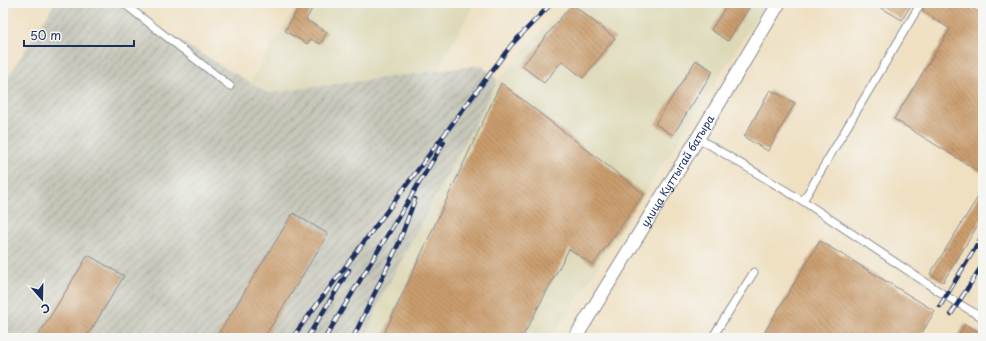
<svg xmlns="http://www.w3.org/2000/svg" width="986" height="341" font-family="'Playpen Sans',sans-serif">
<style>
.built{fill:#ddd9b8}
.industrial{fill:url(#industrial-furrows)}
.building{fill:url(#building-back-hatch)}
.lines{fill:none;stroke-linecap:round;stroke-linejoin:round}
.lane-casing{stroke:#858890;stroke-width:9}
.street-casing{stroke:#858890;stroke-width:15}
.lane{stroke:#fff;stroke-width:7}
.street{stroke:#fff;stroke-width:13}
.rail-casing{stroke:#1b2f5e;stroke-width:4.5}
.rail{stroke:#f6f6f2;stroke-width:3;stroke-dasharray:9;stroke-linecap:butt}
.labels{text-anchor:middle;stroke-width:3.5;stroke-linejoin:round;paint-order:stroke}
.street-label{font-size:11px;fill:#1b2f5e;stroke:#f6f6f2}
</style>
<defs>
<pattern id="industrial-furrows" width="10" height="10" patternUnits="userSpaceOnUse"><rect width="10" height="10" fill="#c5c5b8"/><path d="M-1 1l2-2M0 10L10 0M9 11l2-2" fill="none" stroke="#9fa099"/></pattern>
<pattern id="building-back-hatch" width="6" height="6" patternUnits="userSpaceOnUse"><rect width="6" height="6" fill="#ca9d6d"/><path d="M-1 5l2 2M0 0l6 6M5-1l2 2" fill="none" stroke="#a3805d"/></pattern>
</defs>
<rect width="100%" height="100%" fill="#f6f6f2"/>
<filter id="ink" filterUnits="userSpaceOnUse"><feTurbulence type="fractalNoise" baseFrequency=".025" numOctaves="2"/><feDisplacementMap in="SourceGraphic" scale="8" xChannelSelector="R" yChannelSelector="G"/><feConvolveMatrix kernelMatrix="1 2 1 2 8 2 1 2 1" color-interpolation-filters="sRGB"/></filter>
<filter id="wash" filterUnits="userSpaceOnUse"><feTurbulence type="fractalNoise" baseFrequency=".012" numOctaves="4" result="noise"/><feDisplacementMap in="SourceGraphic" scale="16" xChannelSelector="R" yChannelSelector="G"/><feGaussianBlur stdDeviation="0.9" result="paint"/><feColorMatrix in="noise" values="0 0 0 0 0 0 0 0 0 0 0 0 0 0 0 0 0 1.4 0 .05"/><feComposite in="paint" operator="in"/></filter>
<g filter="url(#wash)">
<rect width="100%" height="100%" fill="#efe0c2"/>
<g class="built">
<polygon points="298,3 475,3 437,71 268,93 250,82"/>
<polygon points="572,3 766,3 552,338 365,338 380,300 498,80 543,30"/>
</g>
<polygon class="industrial" points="55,3 115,3 268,93 481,65 498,80 380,300 366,338 3,338 3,85"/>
<g id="blocks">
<g class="building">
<polygon points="301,3 315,3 306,20 327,32 320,44 311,39 307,44 285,31"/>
<polygon points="728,3 752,3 728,41 711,30"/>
<polygon points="873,3 915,3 913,6 911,5 902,20"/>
<polygon points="926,3 963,3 983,15 983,174 894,119 950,29 922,11"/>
<polygon points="572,4 615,38 583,78 562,61 544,83 522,66"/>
<polygon points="696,60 713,71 673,135 655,124"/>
<polygon points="501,83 644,194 593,265 569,249 522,338 382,338"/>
<polygon points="770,90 795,103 768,151 744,137"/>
<polygon points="983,189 983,217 943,282 930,274"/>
<polygon points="293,213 328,234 264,338 216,338"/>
<polygon points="820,241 935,311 919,338 761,338"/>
<polygon points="88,255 124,276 86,338 37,338"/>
<polygon points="965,324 983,335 983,338 957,338"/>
</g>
</g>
</g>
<g filter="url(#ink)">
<use href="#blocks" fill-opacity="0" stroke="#858890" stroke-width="1"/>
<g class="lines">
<g class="lane-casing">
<g id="lane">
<polyline points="123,3 230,86"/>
<polyline points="698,138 803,201 946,296 983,318"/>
<polyline points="803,201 921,3"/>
<polyline points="712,338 754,272"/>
</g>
</g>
<g class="street-casing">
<g id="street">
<path id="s1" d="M575,338L698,138L779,3"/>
</g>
</g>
<use href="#lane" class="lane"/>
<use href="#street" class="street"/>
<g class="rail-casing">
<g id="rail">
<polyline points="940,306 983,235"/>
<polyline points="951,314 983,264"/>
<polyline points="292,338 512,44 552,3"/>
<polyline points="307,338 349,270"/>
<polyline points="325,338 444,142"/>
<polyline points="353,338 398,245 415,199"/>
</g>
</g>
<use href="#rail" class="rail"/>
</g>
</g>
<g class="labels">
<g class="street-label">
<text dy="4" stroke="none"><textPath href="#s1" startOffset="196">улица Куттыгай батыра</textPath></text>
</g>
</g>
<rect width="986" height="341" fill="none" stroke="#f6f6f2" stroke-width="16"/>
<g transform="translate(42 299) rotate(160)" stroke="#f6f6f2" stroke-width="3" paint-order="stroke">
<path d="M0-3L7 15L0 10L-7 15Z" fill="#1b2f5e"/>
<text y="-6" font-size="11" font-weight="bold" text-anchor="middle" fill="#1b2f5e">С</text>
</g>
<path d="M24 40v6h110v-6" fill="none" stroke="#1b2f5e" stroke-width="2"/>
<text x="30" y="40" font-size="12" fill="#1b2f5e" stroke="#f6f6f2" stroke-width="3" paint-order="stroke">50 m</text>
</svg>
